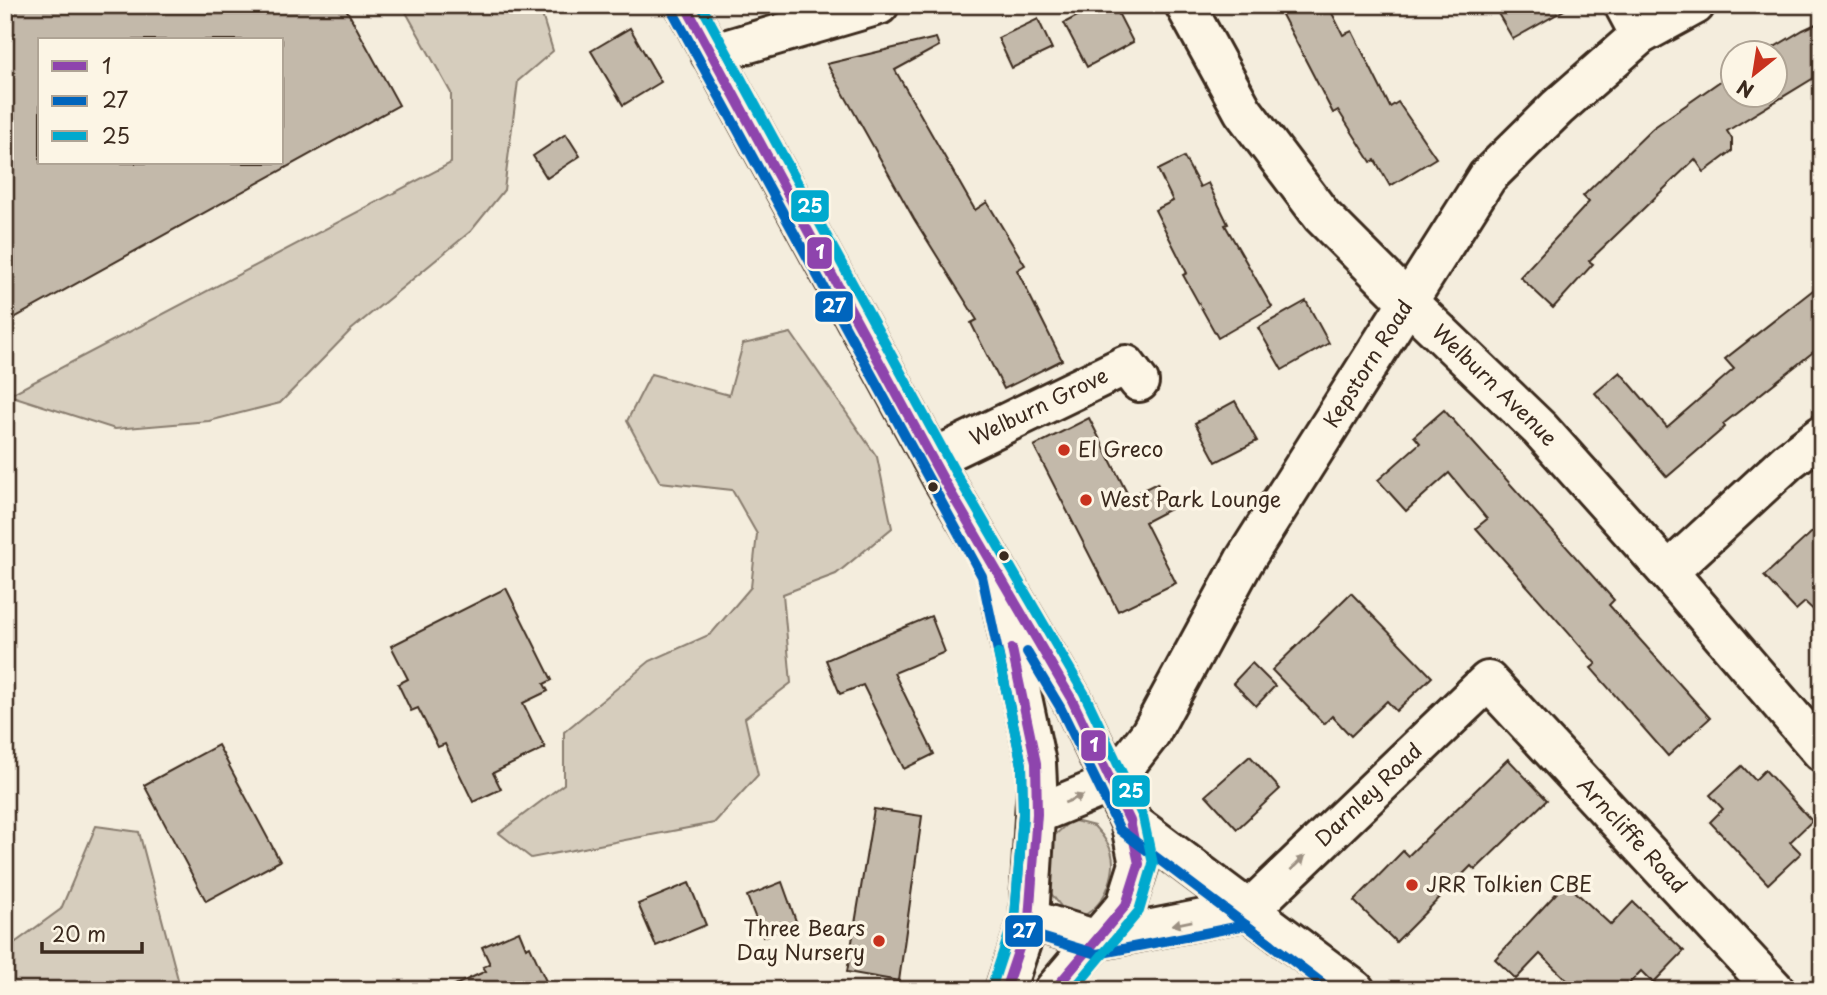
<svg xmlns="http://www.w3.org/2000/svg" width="1827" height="995" font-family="'Playpen Sans',sans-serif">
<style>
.green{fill:#d6cdbd;stroke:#887c6e;stroke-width:2}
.building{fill:#c3b9aa;stroke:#3b2a1e;stroke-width:2;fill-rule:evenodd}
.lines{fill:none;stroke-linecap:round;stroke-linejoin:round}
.minor-casing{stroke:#3b2a1e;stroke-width:44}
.tertiary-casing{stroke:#3b2a1e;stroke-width:44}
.trunk-casing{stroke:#3b2a1e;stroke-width:44}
.minor{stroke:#fcf5e5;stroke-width:38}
.tertiary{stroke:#fcf5e5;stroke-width:38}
.trunk{stroke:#fcf5e5;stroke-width:38}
.bus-1-casing{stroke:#fcf5e5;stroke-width:16}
.bus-2-casing{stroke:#fcf5e5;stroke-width:16}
.bus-3-casing{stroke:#fcf5e5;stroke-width:16}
.bus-1{stroke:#8e44ad;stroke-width:10}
.bus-2{stroke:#0065bd;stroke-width:10}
.bus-3{stroke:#00a9ce;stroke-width:10}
.oneway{fill:#9c9082}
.poi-dot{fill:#c8321e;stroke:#fcf5e5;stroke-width:2.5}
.bus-dot{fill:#3b2a1e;stroke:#fcf5e5;stroke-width:2.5}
.labels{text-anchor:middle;stroke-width:7;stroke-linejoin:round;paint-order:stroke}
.street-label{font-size:21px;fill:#3b2a1e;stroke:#fcf5e5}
.poi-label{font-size:21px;fill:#3b2a1e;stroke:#fcf5e5;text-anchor:start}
.line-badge{stroke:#fcf5e5;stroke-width:2.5}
.badge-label{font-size:19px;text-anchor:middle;font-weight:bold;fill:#fff}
</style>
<rect width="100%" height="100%" fill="#f4eddd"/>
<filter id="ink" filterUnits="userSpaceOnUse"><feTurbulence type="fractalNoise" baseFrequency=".0143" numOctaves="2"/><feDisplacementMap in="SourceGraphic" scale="14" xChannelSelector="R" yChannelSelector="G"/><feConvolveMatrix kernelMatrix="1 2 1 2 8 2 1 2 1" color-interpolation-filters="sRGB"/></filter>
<g filter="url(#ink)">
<g class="green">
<polygon points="402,5 539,5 553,51 518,81 504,190 471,231 351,330 280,403 209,421 115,429 9,395 451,163 451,93"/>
<polygon points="791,333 877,457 892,528 836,574 783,594 791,683 745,718 758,775 714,823 531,858 499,833 564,784 564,732 650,661 711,634 751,587 757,534 732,490 660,482 627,421 651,374 729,395 743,344"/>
<path d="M1071,820L1094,826C1099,831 1104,837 1108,844C1121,868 1106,904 1083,916L1063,909L1050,892L1045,864L1053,837Z"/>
<polygon points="96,826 139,832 179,983 177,990 5,990 5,950 61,909"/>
</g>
<g class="building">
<path d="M5,5H344L399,105L5,323ZM40,40H282V163H40Z"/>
<polygon points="1098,5 1114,5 1133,42 1087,67 1064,23"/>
<polygon points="1277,5 1328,5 1343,35 1352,31 1390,107 1398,102 1436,158 1390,186 1375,160 1371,162 1338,110 1333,113"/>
<polygon points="1493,5 1573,5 1513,39"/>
<polygon points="1038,19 1052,49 1012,68 998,38"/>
<polygon points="1822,21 1822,73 1727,131 1732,139 1732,151 1704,172 1695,159 1589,261 1593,264 1553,308 1520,277 1589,202 1583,196 1653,128 1732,73 1732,94 1774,94 1774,52 1766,52 1803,30"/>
<polygon points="630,28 661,82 623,105 591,51"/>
<polygon points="936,38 939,46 895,70 975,210 987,202 1025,265 1017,270 1062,360 1004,389 971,323 977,320 914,219 827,64"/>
<polygon points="566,134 580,156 547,178 533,156"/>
<polygon points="1184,157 1200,187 1208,183 1228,224 1225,225 1272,307 1218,338 1183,275 1187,273 1155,210 1173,201 1158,170"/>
<polygon points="1822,283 1822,345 1723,424 1725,427 1667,477 1595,393 1620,372 1667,427 1734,369 1725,359"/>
<polygon points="1306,301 1329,343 1282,370 1258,328"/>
<polygon points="1235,401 1257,441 1216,462 1195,423"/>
<polygon points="1444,410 1614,600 1609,605 1710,718 1668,756 1591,668 1596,664 1476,528 1487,519 1449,473 1406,511 1378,480 1420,443 1414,436"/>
<polygon points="1089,418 1129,497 1157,483 1170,509 1145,522 1176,583 1118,611 1034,446"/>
<polygon points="1822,523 1822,618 1805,602 1796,610 1764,576"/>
<polygon points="506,588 552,680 544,684 548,691 523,703 545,748 493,773 501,789 473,802 445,744 438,747 418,708 411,711 398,684 408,679 391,646"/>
<polygon points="1351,593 1432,677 1396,711 1387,701 1351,736 1332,716 1324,724 1272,670"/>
<polygon points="931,616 945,652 894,673 934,754 904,769 863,685 840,694 826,660"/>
<polygon points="1252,663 1275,686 1256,706 1233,683"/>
<polygon points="218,745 280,861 206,901 144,785"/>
<polygon points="1250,756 1280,789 1237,829 1206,795"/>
<polygon points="1508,759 1547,800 1475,870 1471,866 1396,942 1354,901 1403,851 1408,856"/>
<polygon points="1742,766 1755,780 1765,770 1812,821 1790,842 1801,853 1768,884 1710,822 1723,809 1710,795"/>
<polygon points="874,809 922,816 899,981 847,972"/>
<polygon points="782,882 797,924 763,937 747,896"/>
<polygon points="689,883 706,925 656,946 638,904"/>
<polygon points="1566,883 1611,925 1633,902 1684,951 1653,983 1641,971 1623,990 1577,990 1540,954 1516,979 1495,959"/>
<polygon points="519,931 526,948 530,946 550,990 444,990 486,971 483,967 490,964 482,947"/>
</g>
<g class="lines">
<g class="minor-casing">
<g id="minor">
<path id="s1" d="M1185,5L1243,111L1322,216L1408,302L1540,429L1668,572L1822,752"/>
<polyline points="1624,5 1640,35"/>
<polyline points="711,54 879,5"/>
<path id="s2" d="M932,459L1126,365L1139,382"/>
<polyline points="1668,572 1788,461 1822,435"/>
<path id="s3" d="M1112,783L1150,734L1244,561L1487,177L1557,108L1640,35L1695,5"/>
<path id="s4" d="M1249,910L1488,681L1775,990"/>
</g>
</g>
<g class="tertiary-casing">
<g id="tertiary">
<polyline points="1130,821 1355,990"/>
<polyline points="1097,940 1249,910"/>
</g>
</g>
<g class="trunk-casing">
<g id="trunk">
<polyline points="685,5 943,479 1072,700 1130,821 1139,864 1126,905 1054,990"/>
<polyline points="1002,603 1036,763 1037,784 1029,919 1005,990"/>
<polyline points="1037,814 1112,783"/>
<polyline points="1029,919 1097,940"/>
</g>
</g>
<use href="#minor" class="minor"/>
<use href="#tertiary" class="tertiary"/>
<use href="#trunk" class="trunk"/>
<g class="bus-1-casing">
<g id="bus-1">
<polyline points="685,5 943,479 1072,700 1130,821 1139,864 1126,905 1054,990"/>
<polyline points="1005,990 1029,919 1037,814 1036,763 1012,649"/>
</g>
</g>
<g class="bus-2-casing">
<g id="bus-2">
<polyline points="673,12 982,576 1022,765 1023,814 1015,918 1017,927 1025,932 1097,954 1246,925 1331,990"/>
<polyline points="1027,652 1060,707 1120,830 1271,944"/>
</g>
</g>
<g class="bus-3-casing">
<g id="bus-3">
<polyline points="701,5 955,472 1084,693 1143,817 1153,864 1139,911 1073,990"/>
<polyline points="992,986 1015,916 1023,814 1022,765 998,653"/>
</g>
</g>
<use href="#bus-1" class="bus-1"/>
<use href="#bus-2" class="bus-2"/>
<use href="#bus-3" class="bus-3"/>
</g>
<defs><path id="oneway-solid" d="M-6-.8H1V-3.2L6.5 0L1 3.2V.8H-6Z" transform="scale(1.75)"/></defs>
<g class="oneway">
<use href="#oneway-solid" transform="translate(1074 799) rotate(-22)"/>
<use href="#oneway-solid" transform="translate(1298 863) rotate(-44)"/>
<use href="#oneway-solid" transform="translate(1182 923) rotate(169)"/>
</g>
</g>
<g class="poi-dot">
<circle cx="1064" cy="450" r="7"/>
<circle cx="1086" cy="500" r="7"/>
<circle cx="1412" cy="885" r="7"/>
<circle cx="879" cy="941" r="7"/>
</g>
<g class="bus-dot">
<circle cx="933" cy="487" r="6"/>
<circle cx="1004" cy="556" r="6"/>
</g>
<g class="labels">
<g class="street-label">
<text dy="7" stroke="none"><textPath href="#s3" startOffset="492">Kepstorn Road</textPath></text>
<text dy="7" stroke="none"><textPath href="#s1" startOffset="494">Welburn Avenue</textPath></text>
<text dy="7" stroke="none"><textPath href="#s2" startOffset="119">Welburn Grove</textPath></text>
<text dy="7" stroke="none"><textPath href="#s4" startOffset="166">Darnley Road</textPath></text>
<text dy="7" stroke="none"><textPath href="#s4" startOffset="542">Arncliffe Road</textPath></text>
</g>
<g class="poi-label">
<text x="1078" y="457">El Greco</text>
<text x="1100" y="507">West Park Lounge</text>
<text x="1426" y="892">JRR Tolkien CBE</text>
<text x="865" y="936" text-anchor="end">Three Bears<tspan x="865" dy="24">Day Nursery</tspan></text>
</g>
</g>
<g class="line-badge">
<rect x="790" y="189" width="40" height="34" rx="7" fill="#00a9ce"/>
<rect x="806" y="236" width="27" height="34" rx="7" fill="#8e44ad"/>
<rect x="814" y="290" width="40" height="33" rx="7" fill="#0065bd"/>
<rect x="1080" y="729" width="27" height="33" rx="7" fill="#8e44ad"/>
<rect x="1111" y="774" width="40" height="34" rx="7" fill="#00a9ce"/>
<rect x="1004" y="914" width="40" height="34" rx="7" fill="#0065bd"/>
</g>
<g class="badge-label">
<text x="810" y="213">25</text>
<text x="820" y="259">1</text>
<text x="834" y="313">27</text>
<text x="1094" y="752">1</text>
<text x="1131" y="798">25</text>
<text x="1024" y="938">27</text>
</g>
<rect width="1827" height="995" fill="none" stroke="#fcf5e5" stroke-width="28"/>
<rect x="14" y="14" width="1799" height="967" fill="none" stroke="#3b2a1e" stroke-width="2.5" filter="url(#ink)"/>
<rect x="38" y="38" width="245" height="126" fill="#fcf5e5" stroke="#afa495" stroke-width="2"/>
<rect x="52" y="61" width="35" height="10" fill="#8e44ad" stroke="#afa495" stroke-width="2"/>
<text x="102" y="74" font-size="21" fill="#3b2a1e">1</text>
<rect x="52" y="96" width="35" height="10" fill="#0065bd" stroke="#afa495" stroke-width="2"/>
<text x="102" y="108" font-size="21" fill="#3b2a1e">27</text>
<rect x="52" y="131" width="35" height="10" fill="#00a9ce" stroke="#afa495" stroke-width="2"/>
<text x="102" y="144" font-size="21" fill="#3b2a1e">25</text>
<g transform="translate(1754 74) rotate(210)"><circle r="33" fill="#fcf5e5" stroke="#afa495" stroke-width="2"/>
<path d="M0-5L12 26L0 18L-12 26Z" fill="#c8321e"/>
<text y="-10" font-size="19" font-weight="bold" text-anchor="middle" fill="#3b2a1e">N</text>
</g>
<path d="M42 942v10h100v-10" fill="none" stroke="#3b2a1e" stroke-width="3.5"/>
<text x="52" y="942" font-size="21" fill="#3b2a1e" stroke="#fcf5e5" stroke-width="5" paint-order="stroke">20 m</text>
</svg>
